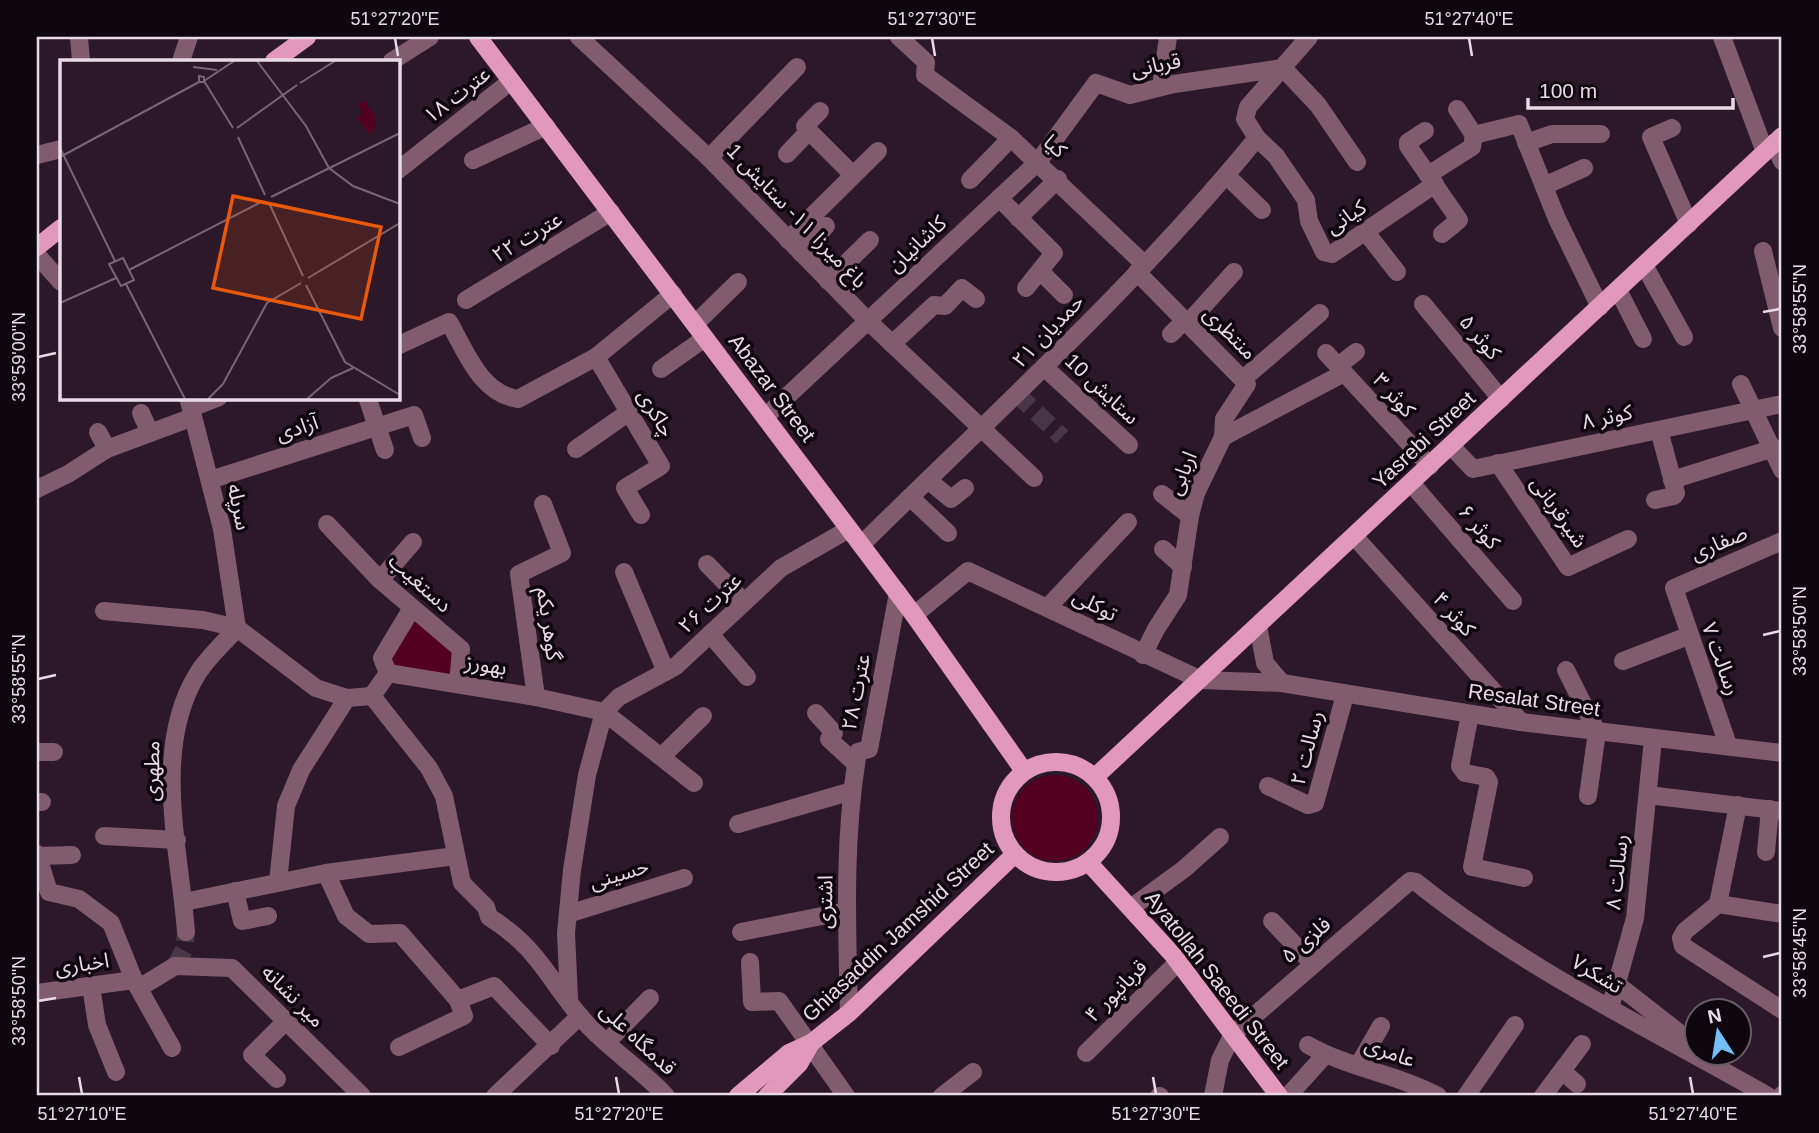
<svg xmlns="http://www.w3.org/2000/svg" width="1819" height="1133" font-family="Helvetica,'Noto Sans Arabic',sans-serif">
<style>
.green{fill:#53011e}
.lines{fill:none;stroke-linecap:round;stroke-linejoin:round}
.minor-tunnel{stroke:#483545;stroke-width:18;stroke-dasharray:18 9;stroke-linecap:butt}
.minor{stroke:#805c6c;stroke-width:18}
.major{stroke:#e298ba;stroke-width:18}
.ticks{fill:none;stroke:#e9dbe6;stroke-width:2.5}
.labels{text-anchor:middle;stroke-width:7;stroke-linejoin:round;paint-order:stroke}
.street-label{font-size:21px;fill:#e9dbe6;stroke:#0f070e}
.inset-road{fill:none;stroke:#786675;stroke-width:2}
.view{fill:#e8590c;fill-opacity:0.15;stroke:#e8590c;stroke-width:3.5}
.inset-edge{fill:none;stroke:#e9dbe6;stroke-width:3.5}
.neatline{fill:none;stroke:#e9dbe6;stroke-width:2.5}
.ticks-label{font-size:18px;text-anchor:middle;fill:#e9dbe6}
</style>
<rect width="100%" height="100%" fill="#2c1829"/>
<g class="green">
<polygon points="412,608 461,649 458,684 388,673 382,658"/>
<circle cx="1055" cy="818" r="43"/>
</g>
<g class="lines">
<g class="minor-tunnel">
<polyline points="1017,394 1062,437"/>
<polyline points="175,966 184,950 186,932"/>
</g>
<g class="minor">
<polyline points="79,37 81,61"/>
<polyline points="579,37 709,158 868,321 1034,478"/>
<polyline points="899,37 926,62 925,75 1011,138 1144,264"/>
<polyline points="1309,37 1248,107 1245,119 1257,138 1276,156 1306,200 1309,221 1324,252 1332,254 1435,184"/>
<polyline points="1722,37 1765,152"/>
<polyline points="181,61 189,37"/>
<polyline points="392,61 430,37"/>
<polyline points="1161,87 1168,37"/>
<polyline points="1457,109 1474,135"/>
<polyline points="1672,128 1651,137 1689,224"/>
<polyline points="809,131 805,126 820,111"/>
<polyline points="1425,131 1408,142 1408,146 1459,220 1442,234"/>
<polyline points="1526,143 1552,134 1601,134"/>
<polyline points="1774,143 1782,161"/>
<polyline points="787,154 809,131 852,174"/>
<polyline points="37,155 61,149"/>
<polyline points="709,158 797,67"/>
<polyline points="473,160 546,126"/>
<polyline points="397,171 511,81"/>
<polyline points="1226,175 1262,210"/>
<polyline points="1428,175 1472,147 1474,135 1519,124 1557,219 1600,307"/>
<polyline points="970,180 1011,138"/>
<polyline points="1544,186 1584,168"/>
<polyline points="999,198 1054,253 1026,288"/>
<polyline points="1018,218 1058,179"/>
<polyline points="1365,231 1397,272"/>
<polyline points="788,240 878,151"/>
<polyline points="1763,251 1782,328"/>
<polyline points="801,253 826,226"/>
<polyline points="37,255 61,282"/>
<polyline points="1644,265 1684,337"/>
<polyline points="1040,271 1064,295"/>
<polyline points="1137,272 1247,384 1224,419 1223,437"/>
<polyline points="828,281 870,240"/>
<polyline points="1618,290 1643,339"/>
<polyline points="466,300 611,212"/>
<polyline points="1423,304 1501,399"/>
<polyline points="1188,323 1234,272"/>
<polyline points="695,324 738,282"/>
<polyline points="1171,334 1185,320"/>
<polyline points="892,344 934,305 945,306 962,288 976,299"/>
<path d="M397,346L449,322C466,352 481,394 518,399L596,357L673,294"/>
<polyline points="1326,353 1430,466"/>
<polyline points="596,357 661,466 625,488 641,515"/>
<polyline points="1338,366 1356,352"/>
<polyline points="1044,367 1129,445"/>
<polyline points="661,369 705,338"/>
<polyline points="1243,379 1320,313"/>
<polyline points="1741,384 1782,470"/>
<polyline points="188,397 222,529 237,628"/>
<polyline points="367,397 385,450"/>
<polyline points="191,408 219,397"/>
<polyline points="141,413 150,433"/>
<polyline points="765,417 1038,162 1096,83 1130,95 1174,84 1283,68 1318,105 1357,162"/>
<polyline points="98,432 107,449"/>
<polyline points="1451,446 1473,469 1782,404"/>
<polyline points="576,449 629,412"/>
<polyline points="1498,463 1568,567 1628,539"/>
<polyline points="210,480 414,415 422,438"/>
<polyline points="928,480 951,499 965,488"/>
<polyline points="1672,480 1774,448"/>
<polyline points="1411,483 1513,601"/>
<polyline points="37,489 68,474 107,449 193,417"/>
<polyline points="1162,494 1190,516"/>
<polyline points="910,497 948,533"/>
<polyline points="1655,500 1674,496 1676,493 1659,430"/>
<polyline points="327,524 380,580 461,649 458,684"/>
<polyline points="1354,536 1521,722"/>
<path d="M861,545C996,412 1137,285 1257,138"/>
<polyline points="1163,549 1183,567"/>
<polyline points="707,564 744,602"/>
<polyline points="624,572 666,672"/>
<polyline points="380,580 413,542"/>
<polyline points="1048,607 1128,522"/>
<polyline points="104,611 203,620 237,628 316,688 347,698 372,696"/>
<polyline points="914,615 968,571 1201,680 1282,683 1521,722 1782,753"/>
<polyline points="1258,626 1265,663 1282,683"/>
<polyline points="710,634 747,677"/>
<polyline points="1143,655 1156,629 1178,595 1190,516 1196,493 1223,437 1344,373"/>
<polyline points="1623,661 1688,636"/>
<polyline points="1566,670 1597,732 1588,796"/>
<polyline points="388,673 382,658 412,608"/>
<path d="M372,696L429,768L444,796L462,883L486,907L489,917C536,946 546,975 579,1015C602,1044 640,1068 666,1096"/>
<polyline points="372,696 388,673 536,697 604,712 694,783"/>
<polyline points="536,697 519,574 562,553 543,504"/>
<polyline points="816,713 834,733 829,739 856,764"/>
<polyline points="1470,714 1460,766 1465,773 1486,777 1489,782 1472,867 1524,878"/>
<polyline points="1728,745 1674,588 1782,541"/>
<polyline points="37,752 54,752"/>
<polyline points="662,756 703,716"/>
<polyline points="1268,786 1308,805 1315,803 1345,695"/>
<polyline points="1648,795 1782,811"/>
<polyline points="37,802 42,802"/>
<polyline points="738,824 852,791"/>
<polyline points="104,836 177,840"/>
<polyline points="1766,852 1770,809"/>
<polyline points="37,854 49,892 79,899 111,923 134,980 172,1048"/>
<polyline points="37,856 72,855"/>
<polyline points="326,873 346,916 369,934 400,933 458,1000 494,986 551,1046"/>
<polyline points="278,882 286,806 301,770 347,698"/>
<polyline points="235,891 242,921 268,916"/>
<polyline points="184,902 326,873 455,856"/>
<polyline points="1718,904 1738,805"/>
<polyline points="1132,907 1184,869 1220,837"/>
<polyline points="568,914 684,878"/>
<polyline points="1782,914 1718,904 1685,931 1681,938 1683,946 1782,1010"/>
<polyline points="1272,921 1313,964"/>
<path d="M186,932C180,850 151,748 198,673C208,657 224,643 237,628"/>
<polyline points="741,932 847,911"/>
<polyline points="750,962 752,1002 779,1001 846,1096"/>
<polyline points="1618,985 1696,1046"/>
<polyline points="91,986 97,1025 116,1072"/>
<polyline points="139,988 175,966 232,968 362,1096"/>
<polyline points="37,993 134,980"/>
<polyline points="569,998 566,933 572,870 587,775 604,712 619,697 676,666 781,568 849,529"/>
<polyline points="1610,1008 1635,918 1653,739"/>
<path d="M849,1013C847,927 843,838 858,752L869,749L898,593"/>
<polyline points="608,1041 650,998"/>
<path d="M1308,1045C1348,1068 1397,1074 1438,1096"/>
<polyline points="399,1047 464,1016 458,1000"/>
<polyline points="1086,1053 1178,962"/>
<polyline points="1359,1064 1381,1026"/>
<polyline points="1562,1071 1577,1084"/>
<polyline points="277,1079 252,1055 286,1021"/>
<polyline points="495,1096 580,1016"/>
<polyline points="942,1096 973,1072"/>
<polyline points="1159,1096 1160,1096"/>
<path d="M1213,1096L1220,1060L1233,1034L1410,881L1416,882C1523,968 1649,1028 1768,1096"/>
<polyline points="1288,1096 1325,1055"/>
<polyline points="1466,1096 1515,1025"/>
<polyline points="1543,1096 1582,1044"/>
<polyline points="1781,1096 1782,1095"/>
</g>
<g class="major">
<polyline points="478,37 914,615 1024,771"/>
<polyline points="274,61 307,37"/>
<polyline points="37,247 61,228"/>
<circle cx="1056" cy="817" r="55"/>
<polyline points="1095,777 1782,136"/>
<polyline points="1088,862 1173,955 1279,1096"/>
<polyline points="738,1096 789,1053 811,1043 849,1013 1015,854"/>
<polyline points="767,1096 799,1064 811,1043"/>
</g>
</g>
<path class="ticks" d="M395,38L398,56M932,38L935,56M1469,38L1472,56M1763,312L1780,309M38,357L56,353M1763,635L1780,631M38,679L56,675M1763,957L1780,953M38,1001L56,998M79,1077L82,1094M616,1077L619,1094M1153,1077L1156,1094M1690,1077L1693,1094"/>
<g class="labels">
<g class="street-label">
<text transform="translate(1156 65) rotate(-11)" y="7">قربانی</text>
<text transform="translate(457 95) rotate(-38)" y="7">عترت ۱۸</text>
<text transform="translate(1055 146) rotate(42)" y="7">کیا</text>
<text transform="translate(797 216) rotate(46)" y="7">باغ میرزا ۱۱- ستایش 1</text>
<text transform="translate(1346 217) rotate(-34)" y="7">کیانی</text>
<text transform="translate(527 237) rotate(-31)" y="7">عترت ۲۲</text>
<text transform="translate(917 244) rotate(-43)" y="7">کاشانیان</text>
<text transform="translate(1048 331) rotate(-46)" y="7">حمدیان ۲۱</text>
<text transform="translate(1230 333) rotate(45)" y="7">منتظری</text>
<text transform="translate(1480 337) rotate(50)" y="7">کوثر ۵</text>
<text transform="translate(772 388) rotate(53)" y="7">Abazar Street</text>
<text transform="translate(1102 389) rotate(43)" y="7">ستایش 10</text>
<text transform="translate(1394 395) rotate(48)" y="7">کوثر ۳</text>
<text transform="translate(656 413) rotate(59)" y="7">چاکری</text>
<text transform="translate(1607 417) rotate(-12)" y="7">کوثر ۸</text>
<text transform="translate(297 428) rotate(-18)" y="7">آزادی</text>
<text transform="translate(1424 440) rotate(-43)" y="7">Yasrebi Street</text>
<text transform="translate(1182 473) rotate(-67)" y="7">اربابی</text>
<text transform="translate(239 507) rotate(78)" y="7">سرپله</text>
<text transform="translate(1559 512) rotate(55)" y="7">شیرقربانی</text>
<text transform="translate(1479 527) rotate(49)" y="7">کوثر ۶</text>
<text transform="translate(1719 543) rotate(-23)" y="7">صفاری</text>
<text transform="translate(420 583) rotate(42)" y="7">دستغیب</text>
<text transform="translate(710 603) rotate(-43)" y="7">عترت ۲۶</text>
<text transform="translate(1095 605) rotate(27)" y="7">توکلی</text>
<text transform="translate(1454 614) rotate(48)" y="7">کوثر ۴</text>
<text transform="translate(549 624) rotate(82)" y="7">گوهر یکم</text>
<text transform="translate(1721 659) rotate(70)" y="7">رسالت ۷</text>
<text transform="translate(486 665) rotate(9)" y="7">بهورز</text>
<text transform="translate(856 692) rotate(-79)" y="7">عترت ۲۸</text>
<text transform="translate(1534 700) rotate(8)" y="7">Resalat Street</text>
<text transform="translate(1307 748) rotate(-75)" y="7">رسالت ۲</text>
<text transform="translate(152 771) rotate(-89)" y="7">مطهری</text>
<text transform="translate(1617 872) rotate(-84)" y="7">رسالت ۸</text>
<text transform="translate(619 874) rotate(-17)" y="7">حسینی</text>
<text transform="translate(825 902) rotate(-89)" y="7">اشتری</text>
<text transform="translate(898 932) rotate(-43)" y="7">Ghiasaddin Jamshid Street</text>
<text transform="translate(1306 940) rotate(-41)" y="7">فلزی ۵</text>
<text transform="translate(82 964) rotate(-8)" y="7">اخباری</text>
<text transform="translate(1597 974) rotate(31)" y="7">تشکر۷</text>
<text transform="translate(1217 980) rotate(52)" y="7">Ayatollah Saeedi Street</text>
<text transform="translate(1116 991) rotate(-45)" y="7">قربانپور ۴</text>
<text transform="translate(293 996) rotate(45)" y="7">میر نشانه</text>
<text transform="translate(638 1039) rotate(43)" y="7">قدمگاه علی</text>
<text transform="translate(1390 1052) rotate(20)" y="7">عامری</text>
</g>
</g>
<g transform="translate(60 60)">
<rect width="340" height="340" fill="#2c1829"/>
<path d="M304,40L314,55L316,68L310,74L297,58L303,52L298,45Z" fill="#53011e"/>
<path class="inset-road" d="M197,1L246,66L269,108L293,126L340,144M133,7L157,10M139,16L144,17V22H139ZM144,21L173,68M144,21L174,1M240,23L275,1M177,68L237,25M178,77L205,135M0,88L55,201M0,97L139,22M211,137L340,73M209,143L243,216M63,198L74,220L61,226L49,204ZM69,210L203,141M248,218L340,163M66,224L125,339M246,225L285,302L340,335M0,243L56,218M148,339L163,324L207,243L241,223M247,339L271,318L293,308"/>
<path class="view" d="M173,136L321,167L301,259L153,228Z"/>
<rect width="340" height="340" class="inset-edge"/>
</g>
<rect width="1819" height="1133" fill="none" stroke="#0f070e" stroke-width="77"/>
<g transform="translate(1718 1032) rotate(348)"><circle r="33" fill="#0f070e" stroke="#665c64" stroke-width="2"/>
<path d="M0-5L12 26L0 18L-12 26Z" fill="#74c0f6"/>
<text y="-10" font-size="19" font-weight="bold" text-anchor="middle" fill="#e9dbe6">N</text>
</g>
<path d="M1528 98v10h205v-10" fill="none" stroke="#e9dbe6" stroke-width="3.5"/>
<text x="1539" y="98" font-size="21" fill="#e9dbe6" stroke="#0f070e" stroke-width="5" paint-order="stroke">100 m</text>
<rect x="38" y="38" width="1742" height="1056" class="neatline"/>
<g class="ticks-label">
<text x="395" y="25">51°27'20"E</text>
<text x="932" y="25">51°27'30"E</text>
<text x="1469" y="25">51°27'40"E</text>
<text transform="translate(1800 309) rotate(-90)" y="6">33°58'55"N</text>
<text transform="translate(19 357) rotate(-90)" y="6">33°59'00"N</text>
<text transform="translate(1800 631) rotate(-90)" y="6">33°58'50"N</text>
<text transform="translate(19 679) rotate(-90)" y="6">33°58'55"N</text>
<text transform="translate(1800 953) rotate(-90)" y="6">33°58'45"N</text>
<text transform="translate(19 1001) rotate(-90)" y="6">33°58'50"N</text>
<text x="82" y="1120">51°27'10"E</text>
<text x="619" y="1120">51°27'20"E</text>
<text x="1156" y="1120">51°27'30"E</text>
<text x="1693" y="1120">51°27'40"E</text>
</g>
</svg>
